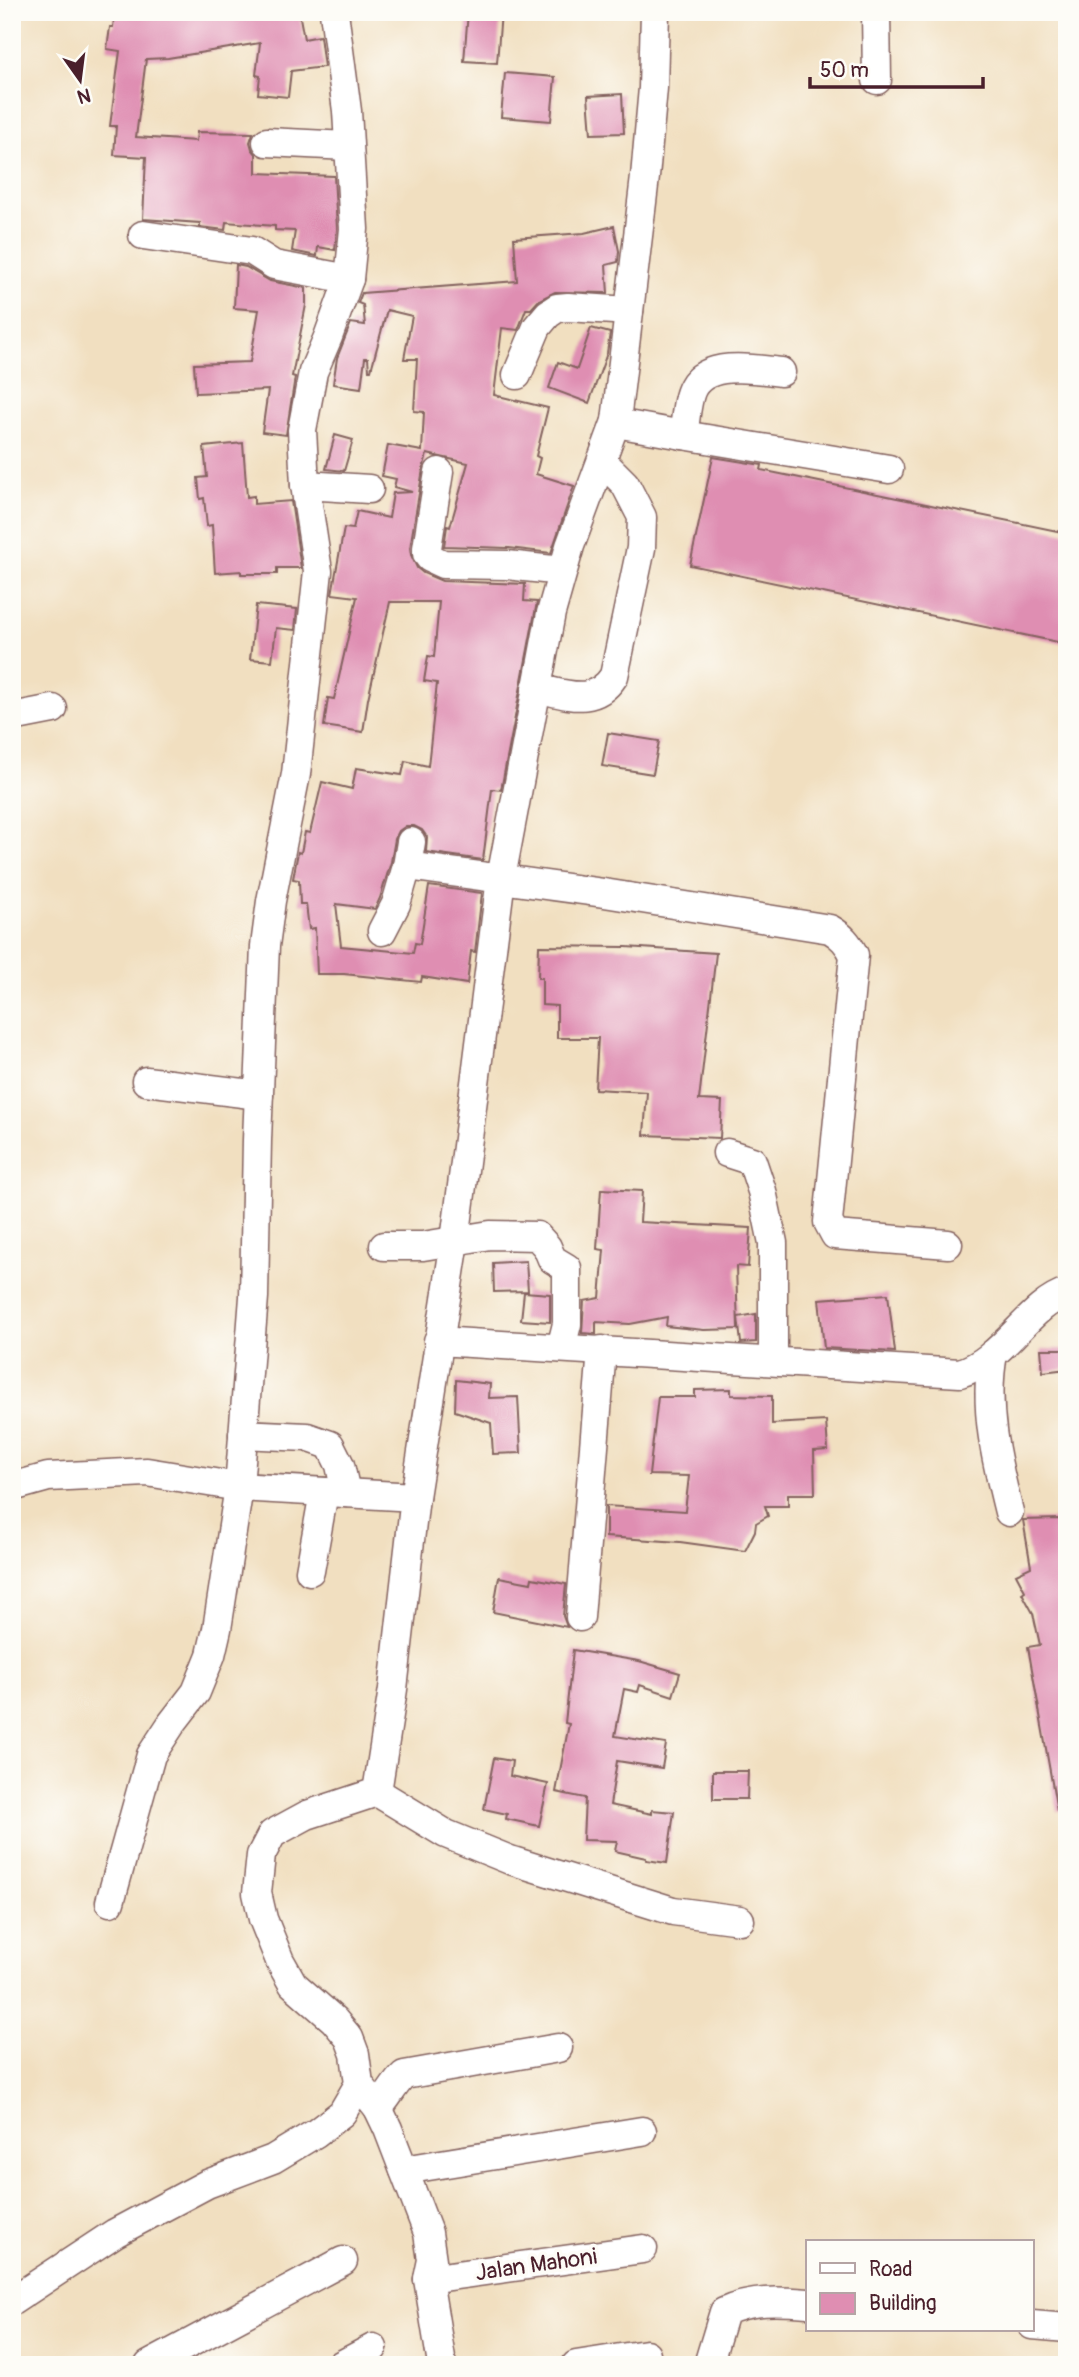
<svg xmlns="http://www.w3.org/2000/svg" width="1079" height="2377" font-family="Pangolin,sans-serif">
<style>
.building{fill:#df8eb2}
.lines{fill:none;stroke-linecap:round;stroke-linejoin:round}
.minor-casing{stroke:#84625f;stroke-width:31}
.minor{stroke:#fff;stroke-width:28}
.labels{text-anchor:middle;stroke-width:7;stroke-linejoin:round;paint-order:stroke}
.street-label{font-size:23px;fill:#4a1f2b;stroke:#fdfcf7}
</style>
<rect width="100%" height="100%" fill="#fdfcf7"/>
<filter id="ink" filterUnits="userSpaceOnUse"><feTurbulence type="fractalNoise" baseFrequency=".0143" numOctaves="2"/><feDisplacementMap in="SourceGraphic" scale="14" xChannelSelector="R" yChannelSelector="G"/><feConvolveMatrix kernelMatrix="1 2 1 2 8 2 1 2 1" color-interpolation-filters="sRGB"/></filter>
<filter id="wash" filterUnits="userSpaceOnUse"><feTurbulence type="fractalNoise" baseFrequency=".00686" numOctaves="4" result="noise"/><feDisplacementMap in="SourceGraphic" scale="28" xChannelSelector="R" yChannelSelector="G"/><feGaussianBlur stdDeviation="1.57" result="paint"/><feColorMatrix in="noise" values="0 0 0 0 0 0 0 0 0 0 0 0 0 0 0 0 0 1.4 0 .05"/><feComposite in="paint" operator="in"/></filter>
<g filter="url(#wash)">
<rect width="100%" height="100%" fill="#f1dfc0"/>
<g id="blocks">
<g class="building">
<polygon points="115,12 299,12 304,39 320,36 324,67 291,71 288,97 258,94 260,76 256,75 260,43 168,58 146,59 136,137 196,141 197,132 253,133 250,142 252,149 256,154 256,173 334,176 337,229 335,250 318,247 317,256 292,251 295,231 275,230 275,226 226,222 225,230 200,227 200,223 143,219 146,157 114,155 116,126 110,126 120,51 107,49 110,27 113,27"/>
<polygon points="468,12 501,12 497,63 464,61"/>
<polygon points="505,73 555,77 551,121 501,117"/>
<polygon points="622,94 624,133 591,134 588,96"/>
<polygon points="614,226 619,251 618,262 606,265 608,293 555,292 539,300 531,309 526,309 518,330 502,328 494,395 548,408 536,456 540,458 536,474 574,486 551,553 509,548 444,546 447,526 450,527 468,463 427,454 423,469 410,548 411,555 417,568 423,573 442,581 525,584 524,601 537,602 501,790 492,789 483,860 426,852 427,837 422,830 414,826 406,826 399,831 395,839 391,862 380,898 375,909 336,904 341,946 413,953 415,943 420,944 429,886 482,893 475,952 471,951 467,984 422,977 421,982 344,974 317,974 315,928 309,929 306,904 300,904 299,880 293,879 298,852 301,853 305,832 310,833 322,782 352,789 356,768 402,775 405,761 428,766 437,683 424,681 428,656 434,657 439,602 390,602 368,699 363,732 324,726 328,698 334,699 357,597 332,594 344,528 353,529 357,511 389,518 393,493 412,492 394,487 396,479 382,476 388,445 422,451 424,412 414,411 417,359 404,359 412,316 387,310 371,370 369,370 368,358 365,358 361,388 333,384 337,358 351,323 365,325 363,305 358,303 362,293 517,281 514,238 584,233"/>
<polygon points="236,265 246,267 270,281 306,288 306,305 292,376 295,377 286,435 262,432 268,390 196,393 194,364 250,362 259,310 234,308"/>
<polygon points="591,328 610,333 607,353 589,403 549,388 558,362 577,369"/>
<polygon points="335,435 353,440 344,471 326,469"/>
<polygon points="243,443 247,497 254,496 254,504 291,501 301,568 277,568 277,574 241,574 241,571 215,573 212,525 207,526 204,498 200,499 198,478 207,477 204,447"/>
<polygon points="713,457 762,465 761,470 1067,533 1067,644 690,565"/>
<polygon points="256,605 297,609 295,630 276,628 272,661 250,659"/>
<polygon points="608,733 659,741 653,774 602,766"/>
<polygon points="539,946 626,947 716,953 699,1100 722,1101 720,1138 644,1135 647,1092 595,1089 598,1038 557,1038 557,1006 542,1005 542,978 538,978"/>
<polygon points="601,1189 642,1191 640,1222 751,1228 748,1267 736,1266 738,1329 704,1330 666,1326 667,1317 630,1324 596,1322 596,1334 582,1333 584,1301 600,1298 604,1250 597,1249"/>
<polygon points="526,1261 528,1291 494,1292 493,1263"/>
<polygon points="524,1292 550,1294 550,1322 521,1320"/>
<polygon points="888,1294 895,1352 824,1348 819,1299"/>
<polygon points="756,1314 756,1342 741,1343 738,1317"/>
<polygon points="1041,1349 1067,1349 1067,1369 1043,1372"/>
<polygon points="456,1380 490,1384 489,1398 518,1397 521,1453 493,1454 491,1423 455,1411"/>
<polygon points="731,1389 731,1395 772,1396 772,1424 826,1421 828,1450 814,1451 815,1494 788,1494 788,1506 765,1506 768,1516 756,1523 755,1531 745,1551 680,1542 606,1537 606,1506 685,1511 689,1476 649,1475 658,1397 695,1397 695,1390"/>
<polygon points="1060,1519 1061,1526 1067,1525 1067,1810 1057,1811 1028,1647 1040,1645 1033,1613 1022,1593 1025,1591 1016,1574 1031,1567 1023,1520"/>
<polygon points="499,1577 531,1583 532,1578 566,1584 563,1616 567,1627 493,1612"/>
<polygon points="573,1650 639,1661 680,1673 673,1696 640,1685 638,1692 624,1689 615,1736 666,1744 662,1768 617,1761 610,1805 652,1814 652,1810 674,1812 667,1863 646,1860 646,1858 615,1851 617,1841 583,1840 585,1798 556,1792 569,1724 565,1723"/>
<polygon points="494,1758 512,1761 510,1776 548,1784 539,1826 506,1819 507,1814 484,1809"/>
<polygon points="713,1771 748,1771 747,1799 713,1799"/>
</g>
</g>
</g>
<g filter="url(#ink)">
<use href="#blocks" fill-opacity="0" stroke="#84625f" stroke-width="2"/>
<g class="lines">
<g class="minor-casing">
<g id="minor">
<polyline points="876,12 877,80"/>
<polyline points="267,142 348,146"/>
<polyline points="143,235 252,251 274,265 349,279"/>
<polyline points="517,375 537,327 548,314 557,308 568,307 629,311"/>
<polyline points="616,421 627,425 683,435 889,469"/>
<path d="M683,435C686,421 686,399 693,387C708,360 756,369 781,372"/>
<polyline points="439,472 427,548 427,554 430,558 443,564 507,565 562,571"/>
<polyline points="305,485 369,489"/>
<path d="M536,688C566,694 594,707 614,676L641,548L642,517L625,484L602,461"/>
<polyline points="12,717 53,709"/>
<path d="M411,842L407,866L604,893L830,929C842,936 848,943 854,955L828,1222L835,1235L948,1244"/>
<polyline points="382,931 396,904 407,866"/>
<polyline points="146,1081 259,1095"/>
<polyline points="727,1153 752,1161 762,1191 773,1243 773,1361"/>
<polyline points="384,1246 423,1246 490,1235 537,1236 547,1247 552,1259 567,1268 567,1324 561,1348"/>
<path d="M438,1341L960,1373C1004,1360 1028,1305 1067,1293"/>
<path d="M993,1354C983,1407 996,1460 1009,1512"/>
<polyline points="243,1434 307,1437 330,1445 340,1465 346,1493"/>
<polyline points="12,1487 48,1477 147,1472 239,1487 415,1497"/>
<polyline points="310,1571 324,1492"/>
<polyline points="580,1617 602,1350"/>
<polyline points="377,1792 446,1834 510,1860 673,1911 740,1920"/>
<polyline points="110,1902 151,1755 172,1723 196,1692 211,1655 217,1629 239,1487 254,1297 257,1140 265,946 271,901 296,774 318,571 305,485 302,430 313,372 328,337 349,279 354,229 347,111 334,12"/>
<polyline points="359,2084 378,2108 388,2129 428,2233 432,2260 428,2279 442,2365"/>
<path d="M378,2108C388,2098 394,2084 404,2075L558,2048"/>
<polyline points="404,2170 642,2131"/>
<polyline points="428,2279 643,2249"/>
<polyline points="12,2301 115,2233 207,2184 273,2159 316,2133 342,2113 359,2084 355,2054 349,2038 334,2020 293,1984 280,1961 263,1919 257,1893 261,1855 272,1834 307,1815 377,1792 393,1689 415,1497 455,1241 501,878 551,613 570,546 616,421 645,177 653,88 655,12"/>
<polyline points="1032,2325 1067,2328"/>
<polyline points="149,2365 343,2261"/>
<polyline points="341,2365 373,2348"/>
<polyline points="576,2365 646,2354"/>
<path d="M708,2365L724,2312C751,2299 779,2301 808,2303"/>
</g>
</g>
<use href="#minor" class="minor"/>
</g>
</g>
<g class="labels">
<g class="street-label">
<text transform="translate(536 2264) rotate(-8)" y="8">Jalan Mahoni</text>
</g>
</g>
<rect width="1079" height="2377" fill="none" stroke="#fdfcf7" stroke-width="42"/>
<rect x="806" y="2240" width="228" height="91" fill="#fdfcf7" stroke="#b5a4a5" stroke-width="2"/>
<rect x="820" y="2263" width="35" height="10" fill="#ffffff" stroke="#b5a4a5" stroke-width="2"/>
<text x="869" y="2276" font-size="21" fill="#4a1f2b">Road</text>
<rect x="820" y="2293" width="35" height="21" fill="#df8eb2" stroke="#b5a4a5" stroke-width="2"/>
<text x="869" y="2310" font-size="21" fill="#4a1f2b">Building</text>
<g transform="translate(80 80) rotate(166)" stroke="#fdfcf7" stroke-width="5" paint-order="stroke">
<path d="M0-5L12 26L0 18L-12 26Z" fill="#4a1f2b"/>
<text y="-10" font-size="19" font-weight="bold" text-anchor="middle" fill="#4a1f2b">N</text>
</g>
<path d="M810 77v10h173v-10" fill="none" stroke="#4a1f2b" stroke-width="3.5"/>
<text x="820" y="77" font-size="21" fill="#4a1f2b" stroke="#fdfcf7" stroke-width="5" paint-order="stroke">50 m</text>
</svg>
